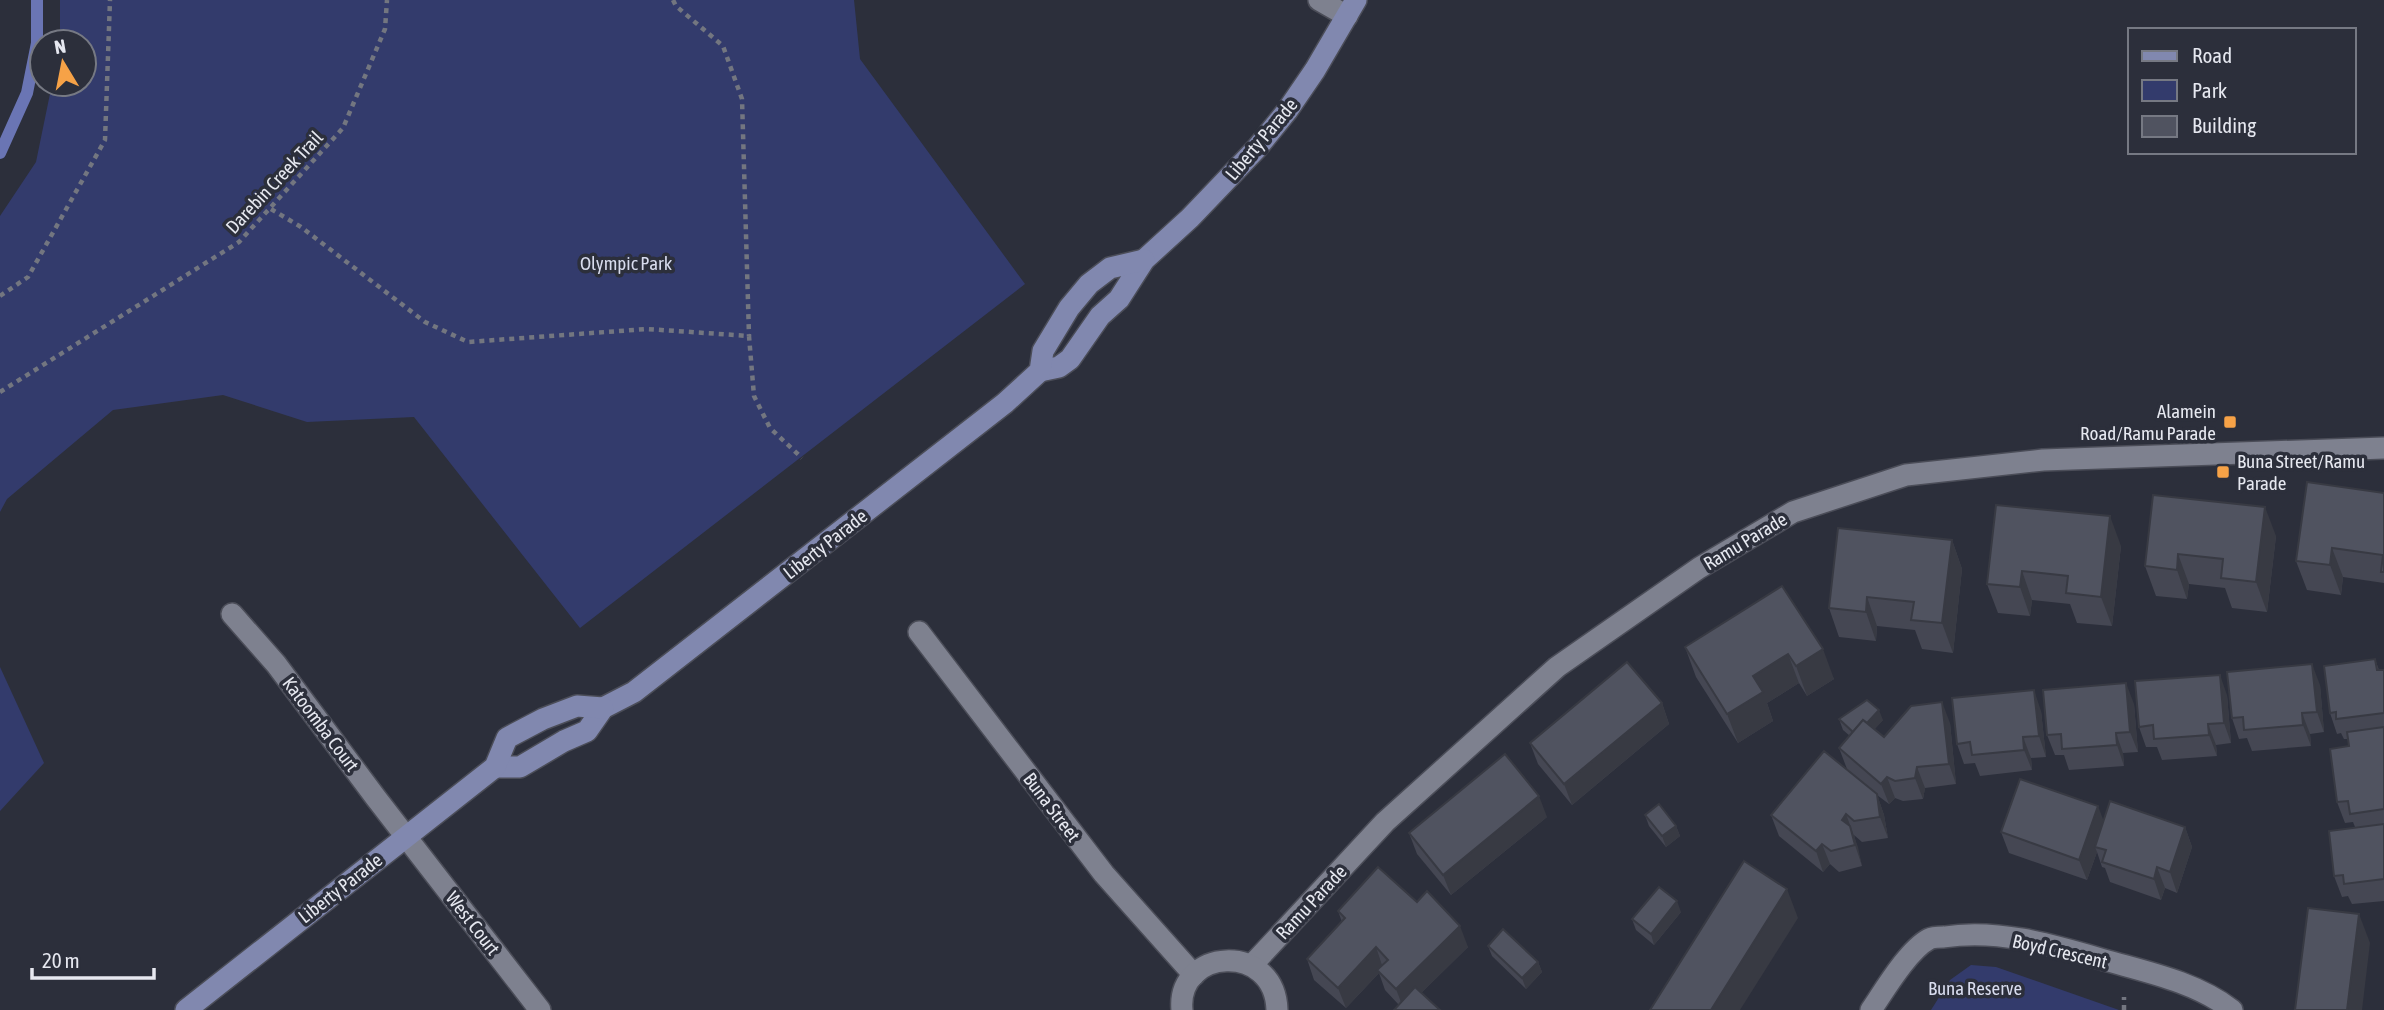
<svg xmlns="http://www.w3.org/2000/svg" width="2384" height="1010" font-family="'Asap Condensed',sans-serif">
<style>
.green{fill:#333b6c}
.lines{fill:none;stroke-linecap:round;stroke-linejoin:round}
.stream{stroke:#6a75b4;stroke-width:12}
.street-casing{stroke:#4b4d58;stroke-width:24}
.secondary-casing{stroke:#4b4d58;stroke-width:24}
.path{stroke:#737680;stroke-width:4.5;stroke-dasharray:5 5;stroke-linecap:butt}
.street{stroke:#7e818f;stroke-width:21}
.secondary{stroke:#8188af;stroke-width:21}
.wall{fill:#454753}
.shaded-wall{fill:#383a43}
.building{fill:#505360;stroke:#383a43;stroke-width:2}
.poi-dot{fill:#f6a247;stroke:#2c2f3b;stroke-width:2.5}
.labels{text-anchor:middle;stroke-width:7;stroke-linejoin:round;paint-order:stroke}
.street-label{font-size:19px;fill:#e6e8f0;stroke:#2c2f3b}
.park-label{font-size:19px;fill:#d8dcee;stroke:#2c2f3b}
.poi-label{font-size:19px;fill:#e6e8f0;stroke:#2c2f3b;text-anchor:end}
</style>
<rect width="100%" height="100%" fill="#2c2f3b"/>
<g class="green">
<polygon points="60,0 854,0 860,59 1025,284 580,628 414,417 307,422 223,395 113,410 7,499 0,512 0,216 36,162 52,84 84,84 84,42 60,42"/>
<polygon points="0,667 44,763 0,811"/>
<polygon points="1971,965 1996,967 2119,1010 1931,1010 1950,980"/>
</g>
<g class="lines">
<polyline class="stream" points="0,153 27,93 37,43 37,0"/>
<g class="street-casing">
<g id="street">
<polyline points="1319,0 1347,16"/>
<polyline points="232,614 276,664 376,798 540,1010"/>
<polyline points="919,632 1104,874 1194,975"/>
<polyline points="1252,965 1385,822 1557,667 1699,568 1793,512 1906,475 2043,460 2384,448"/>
<path d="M1182,1010C1176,948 1275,941 1277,1010"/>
<path d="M1871,1010C1884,991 1908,950 1929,939C1933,937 1940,937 1944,937C1999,928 2056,946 2108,961C2151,973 2197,983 2232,1010"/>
</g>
</g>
<g class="secondary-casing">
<g id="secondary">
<polyline points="1040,371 1059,367 1070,359 1100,316 1119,299 1144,260 1190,218 1257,148 1287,111 1315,70 1356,0"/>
<polyline points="495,767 520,767 564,741 587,731 603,708 634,692 1005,403 1040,371 1043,351 1069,308 1089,284 1110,268 1144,260"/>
<polyline points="186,1010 495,767 507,738 543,719 577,706 603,708"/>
</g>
</g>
<g class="path">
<polyline points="673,0 676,6 723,46 742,99 749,336"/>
<polyline points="271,209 301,227 425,322 468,342 647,329 749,336 754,396 770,428 802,458"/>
<polyline points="0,296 28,277 105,140 110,0"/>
<polyline points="0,392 239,242 343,128 385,29 387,0"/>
<polyline points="2124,1010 2124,997"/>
</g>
<use href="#street" class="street"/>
<use href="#secondary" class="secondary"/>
</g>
<g class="wall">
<polygon points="2384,493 2384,583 2343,577 2341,595 2307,590 2296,561"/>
<polygon points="2153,495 2276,536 2267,612 2232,608 2225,588 2189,584 2187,599 2156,596 2145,566"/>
<polygon points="1996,505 2121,546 2112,626 2077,623 2070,604 2032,600 2030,616 1998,613 1987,584"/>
<polygon points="1952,540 1962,569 1953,653 1922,649 1915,630 1877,626 1876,641 1839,637 1829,608"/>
<polygon points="1782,586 1834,679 1807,696 1799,683 1767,703 1773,721 1738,743 1696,677 1685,647"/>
<polygon points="2375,659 2379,670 2384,670 2384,901 2352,904 2348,896 2342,897 2334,876 2355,827 2353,822 2345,823 2337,802 2349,746 2348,739 2344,739 2341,733 2337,734 2330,713"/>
<polygon points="2320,685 2324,732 2310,734 2311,746 2252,751 2247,738 2239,739 2232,718"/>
<polygon points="2227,695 2231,743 2216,745 2217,756 2162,760 2157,747 2146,747 2139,727"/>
<polygon points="1662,703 1669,724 1572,805 1538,764 1530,743"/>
<polygon points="2134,704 2138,752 2123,753 2124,766 2069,770 2064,755 2055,755 2047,735"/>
<polygon points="2041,711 2046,757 2031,758 2032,770 1980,776 1975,763 1964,764 1957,744"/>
<polygon points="1839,719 1883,720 1874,729 1884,737 1950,723 1956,784 1925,788 1923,799 1903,801 1895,798 1889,804 1877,795 1884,815 1888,838 1862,842 1854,835 1862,866 1839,872 1830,864 1823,872 1779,836 1771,815 1847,769 1839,748 1850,736 1843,730"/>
<polygon points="1645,815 1676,826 1680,836 1666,847 1649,826"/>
<polygon points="1547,817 1451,895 1417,854 1409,833"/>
<polygon points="2104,821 2185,827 2192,847 2177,893 2165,888 2161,900 2110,882 2105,868 2102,867 2097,852 2087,880 2009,853 2001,832"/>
<polygon points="1417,902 1468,947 1421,993 1399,1005 1385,990 1379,973 1346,1008 1314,980 1307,959 1342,922 1338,911"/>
<polygon points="1681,912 1654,945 1636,930 1632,919"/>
<polygon points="1488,946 1538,962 1542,972 1526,989 1492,956"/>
</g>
<g class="shaded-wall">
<polygon points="2265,507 2276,536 2267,612 2256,582"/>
<polygon points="2110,516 2121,546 2112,626 2101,597"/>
<polygon points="1952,540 1962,569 1953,653 1942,623"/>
<polygon points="2332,548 2343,577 2341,595 2330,565"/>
<polygon points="2178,554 2189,584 2187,599 2177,570"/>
<polygon points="2022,571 2032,600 2030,616 2020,587"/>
<polygon points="1867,597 1877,626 1876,641 1866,612"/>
<polygon points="1823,649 1834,679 1807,696 1796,666"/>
<polygon points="1788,654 1799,683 1767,703 1773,721 1738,743 1727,714 1753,676"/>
<polygon points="2312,664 2320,685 2324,732 2317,712"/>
<polygon points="2220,675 2227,695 2231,743 2224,723"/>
<polygon points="2126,683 2134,704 2138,752 2130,732"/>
<polygon points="2034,690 2041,711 2046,757 2039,736"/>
<polygon points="1942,702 1950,723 1956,784 1949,764"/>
<polygon points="1662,703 1669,724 1572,805 1564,784"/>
<polygon points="1879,710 1883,720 1860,746 1856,735"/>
<polygon points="2302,713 2310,734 2311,746 2303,725"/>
<polygon points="2208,724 2216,745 2217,756 2209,735"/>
<polygon points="2116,733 2123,753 2124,766 2117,745"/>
<polygon points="2023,737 2031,758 2032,770 2024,750"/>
<polygon points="1917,767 1925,788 1923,799 1915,778"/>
<polygon points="1887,777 1895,798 1889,804 1881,784"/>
<polygon points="1877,794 1884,815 1888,838 1880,817"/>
<polygon points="1539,796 1547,817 1451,895 1443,875"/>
<polygon points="2098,806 2106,827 2095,847 2097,852 2087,880 2079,860"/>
<polygon points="1846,814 1858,847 1862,866 1855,845 1842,820"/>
<polygon points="1676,826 1680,836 1666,847 1662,836"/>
<polygon points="2185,827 2192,847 2177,893 2170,872"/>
<polygon points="1822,844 1830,864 1823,872 1816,851"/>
<polygon points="2157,867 2165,888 2161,900 2154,879"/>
<polygon points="1787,889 1798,918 1740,1010 1711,1010"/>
<polygon points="1677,901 1681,912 1654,945 1651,934"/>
<polygon points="2359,914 2370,943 2362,1010 2347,1010"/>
<polygon points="1460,926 1468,947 1404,1010 1396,989"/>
<polygon points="1376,947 1383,968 1377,970 1379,973 1346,1008 1338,988"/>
<polygon points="1538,962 1542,972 1526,989 1522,978"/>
</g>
<g class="building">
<polygon points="2307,482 2384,493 2384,572 2381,572 2383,555 2332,548 2330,565 2296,561"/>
<polygon points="2153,495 2265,507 2256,582 2221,578 2223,559 2178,554 2177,570 2145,566"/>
<polygon points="1996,505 2110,516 2101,597 2066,593 2068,576 2022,571 2020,587 1987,584"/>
<polygon points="1838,528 1952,540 1942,623 1911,620 1914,602 1867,597 1866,612 1829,608"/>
<polygon points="1782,586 1823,649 1796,666 1788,654 1753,676 1763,692 1727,714 1685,647"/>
<polygon points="2375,659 2377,670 2384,670 2384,713 2336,719 2336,712 2330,713 2324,666"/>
<polygon points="1627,662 1662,703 1564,784 1530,743"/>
<polygon points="2312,664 2317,712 2302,713 2303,725 2244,730 2243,717 2232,718 2227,672"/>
<polygon points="2220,675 2224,723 2208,724 2209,735 2154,739 2153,725 2139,727 2135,681"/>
<polygon points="2126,683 2130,732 2116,733 2117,745 2062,749 2061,734 2047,735 2043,690"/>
<polygon points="2034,690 2039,736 2023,737 2024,750 1972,755 1970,742 1957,744 1952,698"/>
<polygon points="1867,700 1879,710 1867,723 1863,720 1853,732 1839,719"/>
<polygon points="1942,702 1949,764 1917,767 1915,778 1895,781 1887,777 1881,784 1839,748 1863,720 1884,737 1911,706"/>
<polygon points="2384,727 2384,809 2350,814 2348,801 2337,802 2330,749 2349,746 2347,732"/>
<polygon points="1824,751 1877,794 1880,817 1854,821 1846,814 1842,820 1850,826 1855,845 1831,851 1822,844 1816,851 1771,815"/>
<polygon points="1505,754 1539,796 1443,875 1409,833"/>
<polygon points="2020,779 2098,806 2079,860 2001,832"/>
<polygon points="2110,801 2185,827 2170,872 2157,867 2154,879 2102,862 2106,850 2095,847"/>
<polygon points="1659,804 1676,826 1662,836 1645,815"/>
<polygon points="2384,824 2384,879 2344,884 2343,875 2334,876 2329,831"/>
<polygon points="1744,861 1787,889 1711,1010 1650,1010"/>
<polygon points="1378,867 1417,902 1427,891 1460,926 1396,989 1377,970 1388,960 1376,947 1338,988 1307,959 1345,918 1338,911"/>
<polygon points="1659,887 1677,901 1651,934 1632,919"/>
<polygon points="2308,908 2359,914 2347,1010 2295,1010"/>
<polygon points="1503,929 1538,962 1522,978 1488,946"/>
<polygon points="1415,987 1440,1010 1394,1010"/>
</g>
<g class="poi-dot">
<rect x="2223" y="415" width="14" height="14" rx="3.5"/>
<rect x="2216" y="465" width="14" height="14" rx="3.5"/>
</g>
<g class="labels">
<g class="street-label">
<text transform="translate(1261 139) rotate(-50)" y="7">Liberty Parade</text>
<text transform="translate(274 182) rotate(-47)" y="7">Darebin Creek Trail</text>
<text transform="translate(1745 541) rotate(-31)" y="7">Ramu Parade</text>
<text transform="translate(825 544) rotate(-38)" y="7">Liberty Parade</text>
<text transform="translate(321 724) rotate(53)" y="7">Katoomba Court</text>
<text transform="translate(1052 807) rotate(53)" y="7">Buna Street</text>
<text transform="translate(340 888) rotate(-38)" y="7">Liberty Parade</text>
<text transform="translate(1311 902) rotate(-47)" y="7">Ramu Parade</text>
<text transform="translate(473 923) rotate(52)" y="7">West Court</text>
<text transform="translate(2060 951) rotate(13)" y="7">Boyd Crescent</text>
</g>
<g class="park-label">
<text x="626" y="270">Olympic Park</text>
<text x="1975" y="995">Buna Reserve</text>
</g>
<g class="poi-label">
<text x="2216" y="418">Alamein<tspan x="2216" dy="22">Road/Ramu Parade</tspan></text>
<text x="2237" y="468" text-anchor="start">Buna Street/Ramu<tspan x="2237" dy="22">Parade</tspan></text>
</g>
</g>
<rect x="2128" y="28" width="228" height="126" fill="#2c2f3b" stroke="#767983" stroke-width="2"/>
<rect x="2142" y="51" width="35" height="10" fill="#8188af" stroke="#767983" stroke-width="2"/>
<text x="2192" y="63" font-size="21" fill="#e6e8f0">Road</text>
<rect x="2142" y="80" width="35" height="21" fill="#333b6c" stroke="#767983" stroke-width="2"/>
<text x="2192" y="98" font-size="21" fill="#e6e8f0">Park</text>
<rect x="2142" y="116" width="35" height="21" fill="#505360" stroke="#767983" stroke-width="2"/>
<text x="2192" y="133" font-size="21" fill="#e6e8f0">Building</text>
<g transform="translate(63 63) rotate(350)"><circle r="33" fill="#2c2f3b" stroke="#767983" stroke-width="2"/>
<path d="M0-5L12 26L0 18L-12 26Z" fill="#f6a247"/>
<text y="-10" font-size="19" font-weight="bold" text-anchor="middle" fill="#e6e8f0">N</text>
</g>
<path d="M32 968v10h122v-10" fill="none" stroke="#e6e8f0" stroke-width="3.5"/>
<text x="42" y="968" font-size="21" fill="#e6e8f0" stroke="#2c2f3b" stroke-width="5" paint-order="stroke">20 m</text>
</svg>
